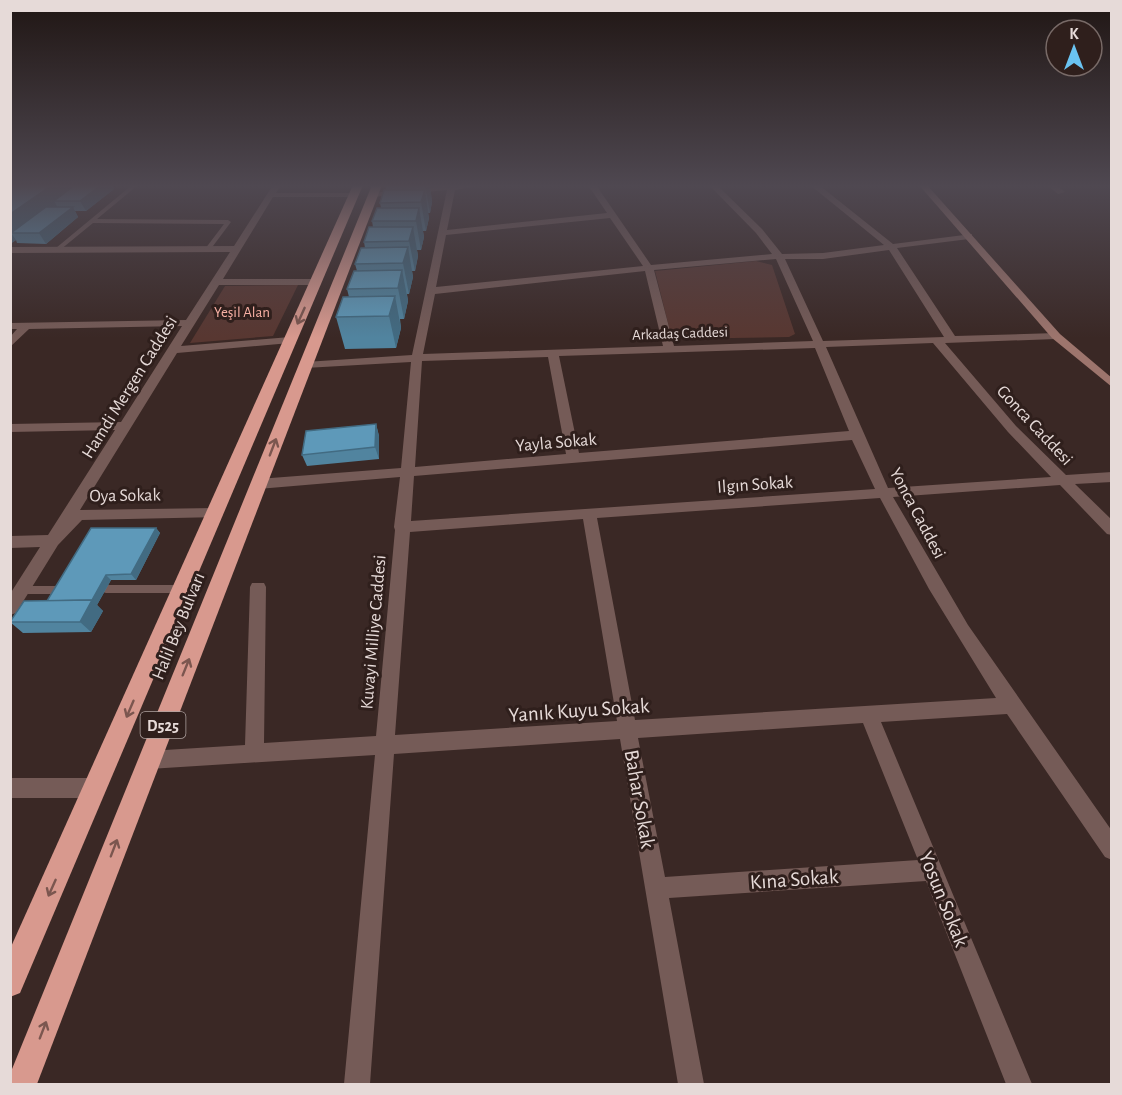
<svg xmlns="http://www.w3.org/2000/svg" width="1122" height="1095" font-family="'Alegreya Sans',sans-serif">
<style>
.green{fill:#583731}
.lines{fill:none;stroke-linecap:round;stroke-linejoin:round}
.lane{fill:#755b57;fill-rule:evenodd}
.street{fill:#755b57;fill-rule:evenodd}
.secondary{fill:#9d756d;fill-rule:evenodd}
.highway{fill:#d8998e;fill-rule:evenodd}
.wall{fill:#51849f}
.shaded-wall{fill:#426b82}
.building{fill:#5e99b9;stroke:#426b82;stroke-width:1.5}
.oneway{stroke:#7b564f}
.labels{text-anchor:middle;stroke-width:6;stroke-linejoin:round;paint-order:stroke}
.far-park-label{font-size:15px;fill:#f8b0a4;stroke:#2f1f1c}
.far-street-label{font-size:15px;fill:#e6dad8;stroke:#2f1f1c}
.shield{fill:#2f1f1c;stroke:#afa2a0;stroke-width:1.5}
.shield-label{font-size:16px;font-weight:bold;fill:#e6dad8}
.street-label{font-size:18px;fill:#e6dad8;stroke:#2f1f1c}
.near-street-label{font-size:21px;fill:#e6dad8;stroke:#2f1f1c}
</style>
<rect width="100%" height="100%" fill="#3a2825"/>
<g class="green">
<polygon points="756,261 772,265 795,334 789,337 672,339 655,271"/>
<polygon points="298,285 273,336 190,343 225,286"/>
</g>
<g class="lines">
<g class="lane">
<polygon points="132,185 138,185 97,219 228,220 231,222 210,250 208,251 205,249 224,224 93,223 60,250 56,250 56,248"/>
<polygon points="106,585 182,585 186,586 188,589 186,592 182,593 106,593 102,592 100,589 102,586"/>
<polygon points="22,586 62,586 66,587 68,590 66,593 62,594 22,594 18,593 16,590 18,587"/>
</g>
<g class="street">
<polygon points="273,185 281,185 276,193 353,193 357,195 353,197 273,197 223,279 315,279 320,282 315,285 219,285 181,346 290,337 295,340 290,343 177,353 80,510 215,508 222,513 220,517 82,520 58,545 16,613 10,615 10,594 40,547 10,548 10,536 48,535 115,430 10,432 10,424 121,422 182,326 29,329 10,347 10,337 17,329 10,329 10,323 186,320 230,252 10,253 10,247 234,246"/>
<path d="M448,185H482L455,190L447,230L607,213L588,185H596L651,265L772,254L756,233L709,185H717L762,229L782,254L823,253L884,245L810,185H819L893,244L972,234V238L969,239L897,248L955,336L1056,333L1061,336L1056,339L945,343L1016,426L1066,475L1112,472V482L1075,484L1112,520V535L1107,534L1060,485L893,497L968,625L1112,831V860L1105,857L1007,714L881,722L1032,1084H1006L926,881L669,898L704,1084H678L620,739L394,754L370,1084H344L375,755L149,769L142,767L139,760L142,753L149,751L245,745L250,587L252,583H264L266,587L264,743L376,736L395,530L394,527L400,477L258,489L251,484L258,479L401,468L411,362L305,368L299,365L305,362L412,355L447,190L373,197L369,195L373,193ZM610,218L643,266L436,287L446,235ZM889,250L944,337L823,341L785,259H823ZM776,259L813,341L674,346L654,270ZM645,271L663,346L423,354L435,294ZM933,343L1008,432L1051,477L888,488L826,347ZM815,348L849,431L579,453L559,356ZM548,357L566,454L415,467L422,361ZM852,440L875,489L411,521L414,476ZM880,498L929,589L996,698L635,720L597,518ZM583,519L617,721L395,735L410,532ZM863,723L918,860L665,877L638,738Z"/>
<polygon points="1047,185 1056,185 1065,192 1058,194"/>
<polygon points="10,778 96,778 103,781 106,788 103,795 96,798 10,798"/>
</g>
<polygon class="secondary" points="919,185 927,185 1060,334 1112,378 1112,387 1052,338"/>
<g class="highway">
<polygon points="353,185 363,185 20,993 10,997 10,949"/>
<polygon points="372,185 382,185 37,1084 10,1084 10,1074"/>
</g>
</g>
<g class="wall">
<polygon points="385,185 430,185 432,202 430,213 428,213 429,218 426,231 423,231 424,237 421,250 417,250 418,256 415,271 412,271 413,277 409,294 407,294 408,301 404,319 400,319 401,328 396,348 345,349 336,317 349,297 347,289 357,271 355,264 365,248 364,242 373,227 372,221 381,208 380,203 386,190"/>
<polygon points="10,189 114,189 86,211 75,211 78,217 46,244 17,243 16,240 10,244"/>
<polygon points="376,424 379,436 379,459 307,466 302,455"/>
<polygon points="156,528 160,533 136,580 111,580 97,605 103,611 91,632 23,633 10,622 47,601"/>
</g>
<g class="shaded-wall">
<polygon points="52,185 89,185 54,201 58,208 11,233 16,240 10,244 10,214"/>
<polygon points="101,185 112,185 114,189 86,211 80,201"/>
<polygon points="425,185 430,185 432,202 430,213"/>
<polygon points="425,190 429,218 426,231 421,202"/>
<polygon points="73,207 78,217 46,244 39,233"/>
<polygon points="419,208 424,237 421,250 416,221"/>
<polygon points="413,227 418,256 415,271 409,241"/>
<polygon points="408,247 413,277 409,294 403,263"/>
<polygon points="402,270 408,301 404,319 398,288"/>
<polygon points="395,296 401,328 396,348 389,316"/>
<polygon points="376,424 379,436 379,459 375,447"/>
<polygon points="156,528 160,533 136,580 131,574"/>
<polygon points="106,575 111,580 97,605 103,611 91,632 80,622"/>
</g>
<g class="building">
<polygon points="16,185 52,185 10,214 10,189"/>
<polygon points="75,185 101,185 80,201 54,201"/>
<polygon points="385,185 425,185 385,186"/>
<polygon points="384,190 425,190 421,202 380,203"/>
<polygon points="46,207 73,207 39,233 11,233"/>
<polygon points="377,208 419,208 416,221 372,221"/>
<polygon points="369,227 413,227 409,241 364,242"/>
<polygon points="408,247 403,263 355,264 361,248"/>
<polygon points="402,270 398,288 347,289 354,271"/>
<polygon points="395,296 389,316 336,317 343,297"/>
<polygon points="376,424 375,447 302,455 306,431"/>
<polygon points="91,528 156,528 131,574 106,575 92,600 47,601"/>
<polygon points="92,600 80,622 10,622 24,601"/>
</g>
<defs><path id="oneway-shaft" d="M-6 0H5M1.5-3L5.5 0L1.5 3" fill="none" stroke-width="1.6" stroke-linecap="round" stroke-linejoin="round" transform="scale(1.5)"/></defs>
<g class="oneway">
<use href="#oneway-shaft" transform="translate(301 316) rotate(114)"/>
<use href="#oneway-shaft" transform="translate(273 447) rotate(-69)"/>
<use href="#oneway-shaft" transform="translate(186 667) rotate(-68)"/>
<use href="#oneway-shaft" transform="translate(130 709) rotate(113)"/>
<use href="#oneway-shaft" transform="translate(114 848) rotate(-69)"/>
<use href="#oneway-shaft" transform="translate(52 888) rotate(114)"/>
<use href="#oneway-shaft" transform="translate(43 1030) rotate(-69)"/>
</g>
<linearGradient id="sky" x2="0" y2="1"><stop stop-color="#201614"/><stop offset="0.55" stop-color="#4f4851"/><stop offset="1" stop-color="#4f4851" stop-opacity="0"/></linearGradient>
<rect width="1122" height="338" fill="url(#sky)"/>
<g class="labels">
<g class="far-park-label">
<text x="242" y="317">Yeşil Alan</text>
</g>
<g class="far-street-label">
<text transform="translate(680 333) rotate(-2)" y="5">Arkadaş Caddesi</text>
</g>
<rect class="shield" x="140.5" y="712" width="45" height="26" rx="4.5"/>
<g class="shield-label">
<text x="163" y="731">D525</text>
</g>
<g class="street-label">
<text transform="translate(129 387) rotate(-58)" y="6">Hamdi Mergen Caddesi</text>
<text transform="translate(1035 425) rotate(47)" y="6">Gonca Caddesi</text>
<text transform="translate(556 442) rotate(-5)" y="6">Yayla Sokak</text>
<text transform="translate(755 484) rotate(-4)" y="6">Ilgın Sokak</text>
<text transform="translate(125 495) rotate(-1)" y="6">Oya Sokak</text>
<text transform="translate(918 513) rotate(62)" y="6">Yonca Caddesi</text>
<text transform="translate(178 626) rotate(-68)" y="6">Halil Bey Bulvarı</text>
<text transform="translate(373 632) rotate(-85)" y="6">Kuvayi Milliye Caddesi</text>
</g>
<g class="near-street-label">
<text transform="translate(579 710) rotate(-4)" y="7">Yanık Kuyu Sokak</text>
<text transform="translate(640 799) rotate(80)" y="7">Bahar Sokak</text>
<text transform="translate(794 879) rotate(-4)" y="7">Kına Sokak</text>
<text transform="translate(944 899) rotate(68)" y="7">Yosun Sokak</text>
</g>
</g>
<rect width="1122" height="1095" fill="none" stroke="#e6dad8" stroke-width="24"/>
<g transform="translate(1074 48)"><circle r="28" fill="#2f1f1c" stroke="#786a67" stroke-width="1.5"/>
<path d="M0-4.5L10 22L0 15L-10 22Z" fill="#6ac3f1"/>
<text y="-9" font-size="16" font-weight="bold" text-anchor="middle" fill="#e6dad8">K</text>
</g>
</svg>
